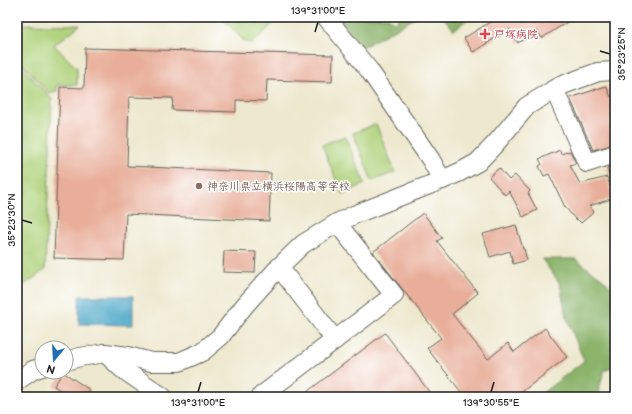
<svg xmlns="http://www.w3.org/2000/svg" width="632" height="414" font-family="'Balsamiq Sans','Klee One',sans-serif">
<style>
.green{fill:#afd17a;stroke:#66764b}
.forest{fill:#8bb36a;stroke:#546843}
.water{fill:#48a6c6;stroke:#326171}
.building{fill:#e8ae9a}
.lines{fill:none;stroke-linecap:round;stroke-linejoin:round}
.minor-casing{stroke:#65635a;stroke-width:20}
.minor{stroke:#fff;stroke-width:18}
.ticks{fill:none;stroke:#1c1c1c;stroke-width:1.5}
.health-dot{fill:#e0444e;stroke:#fff;stroke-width:1.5}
.education-dot{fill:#8d6e63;stroke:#fff;stroke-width:1.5}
.labels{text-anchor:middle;stroke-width:3;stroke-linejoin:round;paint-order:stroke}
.health-label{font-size:11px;font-weight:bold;fill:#be3a42;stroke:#fff;text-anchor:start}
.education-label{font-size:11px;font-weight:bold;fill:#785e54;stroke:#fff;text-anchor:start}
.neatline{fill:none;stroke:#1c1c1c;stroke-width:1.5}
.ticks-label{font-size:10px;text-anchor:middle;fill:#1c1c1c}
</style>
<rect width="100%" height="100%" fill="#fff"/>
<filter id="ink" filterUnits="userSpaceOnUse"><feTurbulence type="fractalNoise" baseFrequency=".025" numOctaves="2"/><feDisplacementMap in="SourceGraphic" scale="8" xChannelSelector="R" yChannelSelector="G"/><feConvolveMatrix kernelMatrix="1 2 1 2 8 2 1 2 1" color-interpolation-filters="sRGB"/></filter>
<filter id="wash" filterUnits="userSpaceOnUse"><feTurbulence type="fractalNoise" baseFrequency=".012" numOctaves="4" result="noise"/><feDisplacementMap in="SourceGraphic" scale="16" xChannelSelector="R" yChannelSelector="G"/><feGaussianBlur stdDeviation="0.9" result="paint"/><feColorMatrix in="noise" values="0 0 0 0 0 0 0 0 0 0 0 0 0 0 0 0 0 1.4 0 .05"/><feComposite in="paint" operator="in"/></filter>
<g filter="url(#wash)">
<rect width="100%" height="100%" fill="#ede8ce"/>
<g class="green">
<polygon points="222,17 280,17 253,43 245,42"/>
<polygon points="17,24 80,25 54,45 77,68 77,85 57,85 57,91 49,93 17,58"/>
<polygon points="17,62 52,99 45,270 17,290"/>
<polygon points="376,124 395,172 372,181 353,133"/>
<polygon points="345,136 365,184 342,194 322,145"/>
</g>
<g class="forest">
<polygon points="339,17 389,17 394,23 400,17 417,17 359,49"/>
<polygon points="443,17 470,17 454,30"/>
<polygon points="542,259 575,259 603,279 615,291 615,366 604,371 597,397 537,397 584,361 566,316 560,284"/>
</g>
<polygon class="water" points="79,296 133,296 133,325 79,324"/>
<g id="blocks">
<g class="building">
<polygon points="498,17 575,17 542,38 537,31 518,43 510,29 473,52 464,38"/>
<polygon points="85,48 333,55 332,82 267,80 266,101 236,100 236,112 172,110 173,98 129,97 127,166 271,173 269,221 126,214 124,260 54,258 60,87 84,88"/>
<polygon points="606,86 611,97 615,96 615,144 593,150 570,98"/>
<polygon points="560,150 561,154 570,151 576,163 570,165 580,184 607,177 614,198 589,206 594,212 581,223 577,219 576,220 565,207 549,174 544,176 539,166 542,164 539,159"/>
<polygon points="615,165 615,186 613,186 607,168"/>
<polygon points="499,168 509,180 515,175 530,191 528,193 537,210 523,217 509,191 505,195 489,177"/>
<polygon points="423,213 442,238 437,241 478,293 452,314 488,359 508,343 514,352 545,328 567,357 515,397 465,397 427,348 441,338 373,252"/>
<polygon points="516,225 523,249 524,249 527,260 513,264 510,251 490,257 483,234"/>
<polygon points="224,251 256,252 255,273 223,272"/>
<polygon points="385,333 433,397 300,397"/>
<polygon points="63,372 90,390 85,397 71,397 54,386"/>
</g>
</g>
</g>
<g filter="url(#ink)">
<use href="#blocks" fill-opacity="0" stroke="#65635a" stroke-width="1"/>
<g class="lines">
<g class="minor-casing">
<g id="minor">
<polyline points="326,17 369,70 431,160 442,180"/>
<polyline points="554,89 587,163 615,154"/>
<polyline points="279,267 335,340"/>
<polyline points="105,353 121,368 163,397"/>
<polyline points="66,361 80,357 105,353 128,356 151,362 179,362 202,352 220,337 245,305 279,267 303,244 337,223 356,214 442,180 460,172 478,162 496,143 527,106 560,86 598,72 615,71"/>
<polyline points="17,381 33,370 42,367"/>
<polyline points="261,396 394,295 337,223"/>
</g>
</g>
<use href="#minor" class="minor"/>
</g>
</g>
<path class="ticks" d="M315,32L318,22M600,51L610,54M22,220L32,223M198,392L201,382M491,392L494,382"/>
<path class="health-dot" d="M483 28h4v4h4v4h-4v4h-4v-4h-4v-4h4z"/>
<circle class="education-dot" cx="199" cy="186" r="4"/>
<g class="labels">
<g class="health-label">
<text x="494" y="38">戸塚病院</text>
</g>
<g class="education-label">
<text x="207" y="190">神奈川県立横浜桜陽高等学校</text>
</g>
</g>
<rect width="632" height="414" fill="none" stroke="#fff" stroke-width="44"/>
<g transform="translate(54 360) rotate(198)"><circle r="19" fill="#ffffff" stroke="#a4a4a4"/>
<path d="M0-3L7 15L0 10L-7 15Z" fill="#1f6fb2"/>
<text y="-6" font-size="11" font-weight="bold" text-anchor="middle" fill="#1c1c1c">N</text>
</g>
<rect x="22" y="22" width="588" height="370" class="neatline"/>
<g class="ticks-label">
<text x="318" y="14">139°31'00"E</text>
<text transform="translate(621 54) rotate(-90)" y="4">35°23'25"N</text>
<text transform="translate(11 220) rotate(-90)" y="4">35°23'30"N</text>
<text x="198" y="406">139°31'00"E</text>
<text x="491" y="406">139°30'55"E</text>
</g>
</svg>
